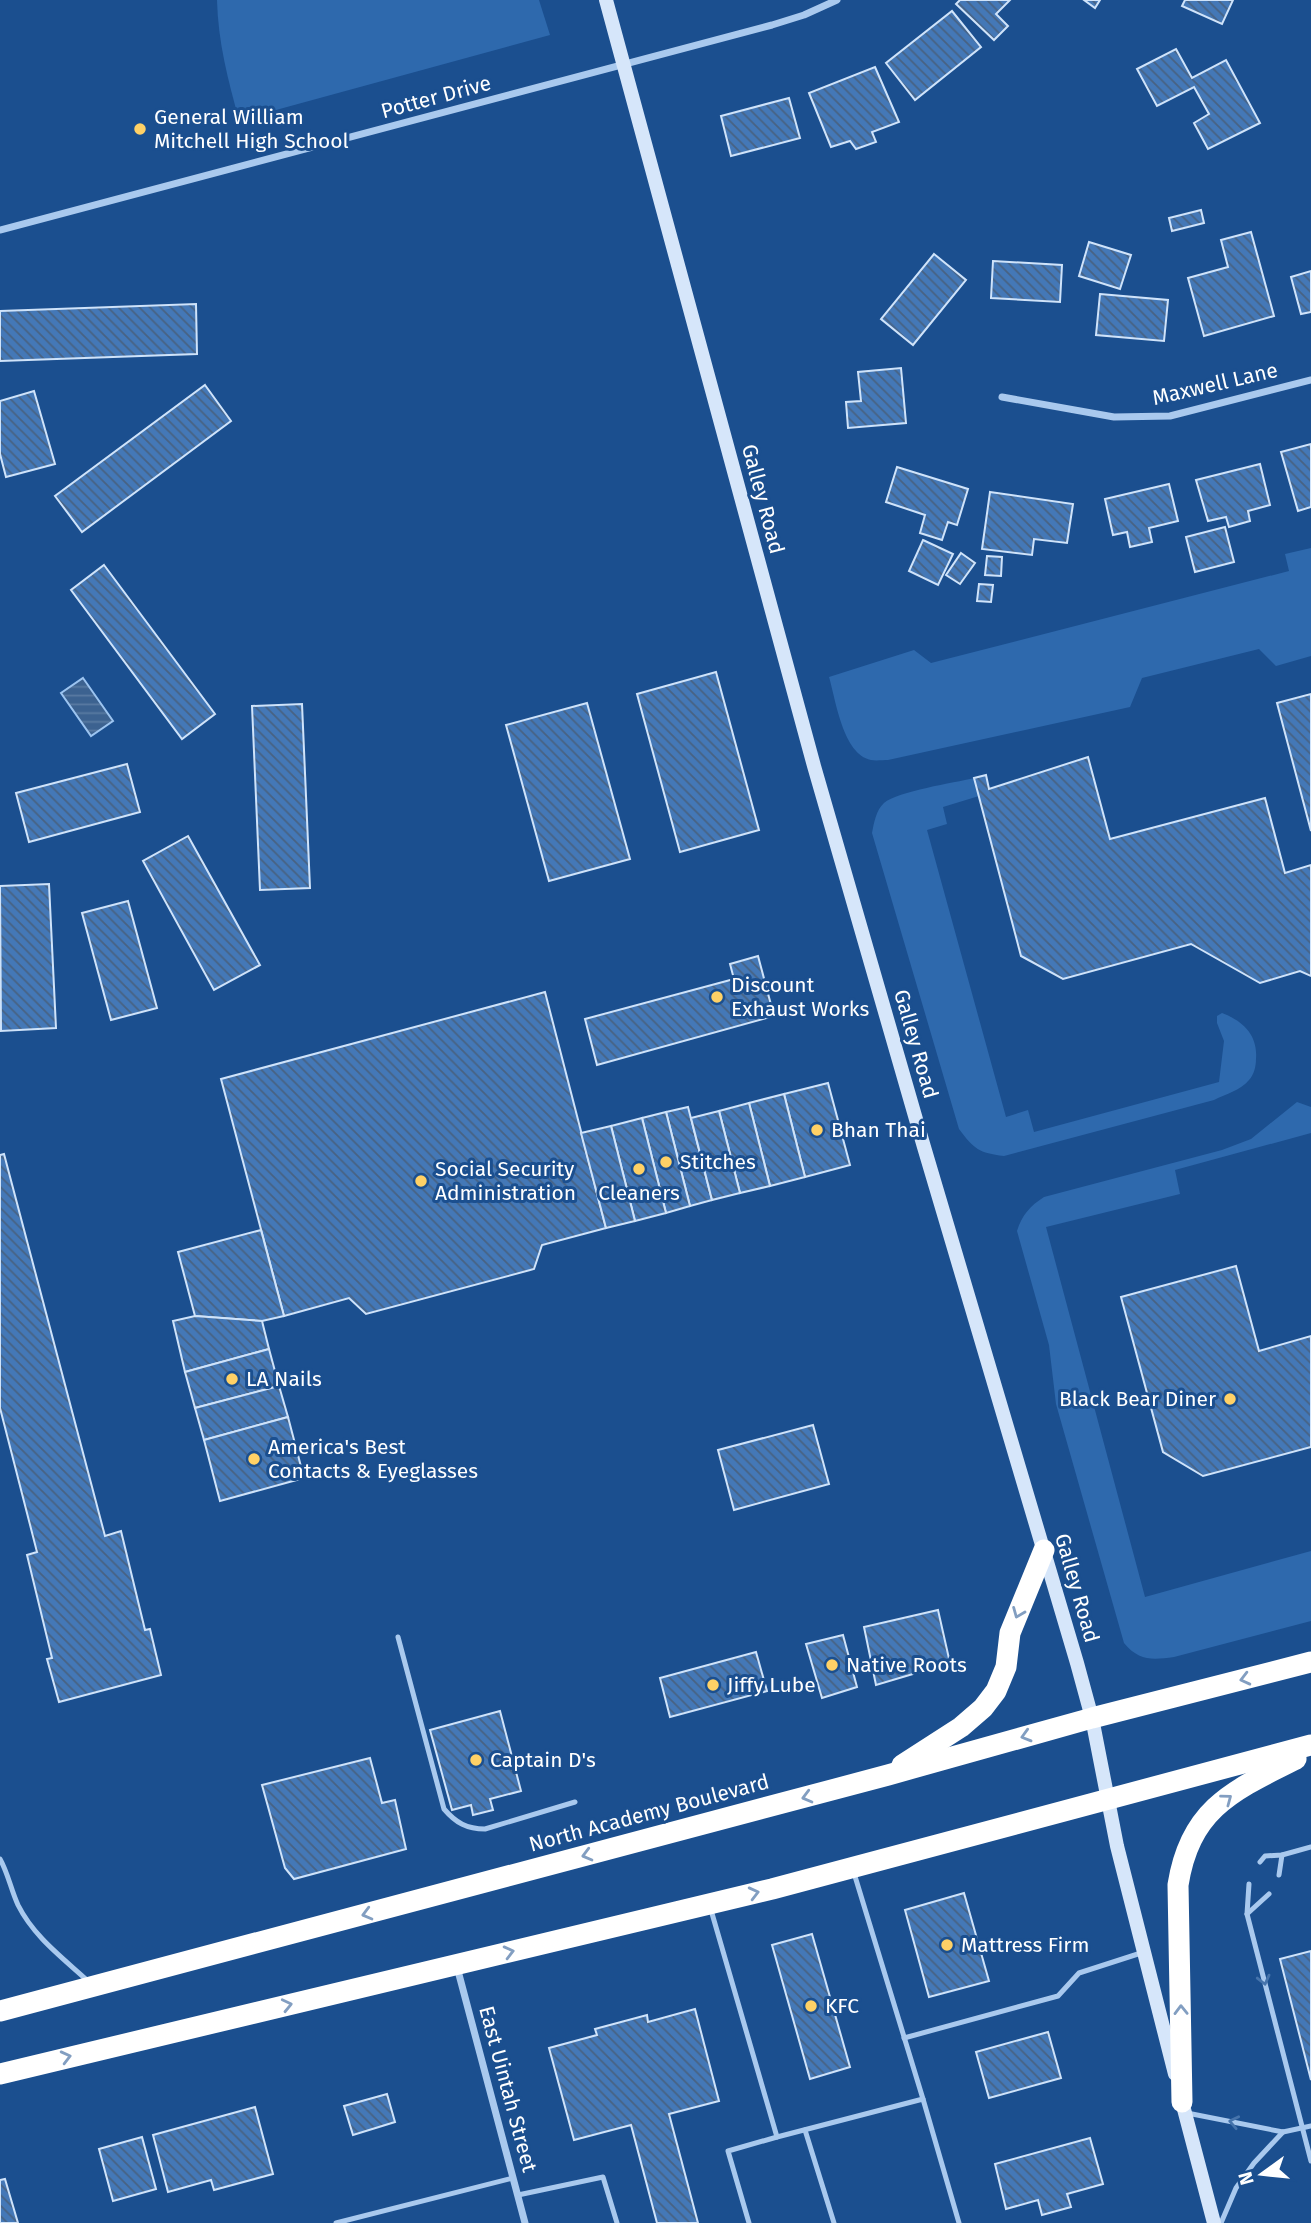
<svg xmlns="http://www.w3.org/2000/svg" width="1311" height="2223" font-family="'Fira Sans',sans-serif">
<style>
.green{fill:#2e69ad}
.water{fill:url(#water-rules);stroke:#9cc4f0;stroke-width:2}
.building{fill:url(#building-back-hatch);stroke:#cfe3fa;stroke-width:2}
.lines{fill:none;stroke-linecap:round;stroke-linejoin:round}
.lane{stroke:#a9c9ee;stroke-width:5}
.street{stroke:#a9c9ee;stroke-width:7}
.secondary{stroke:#d6e6fa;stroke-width:14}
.highway{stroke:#fff;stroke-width:21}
.oneway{stroke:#829ec1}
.oneway2{stroke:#4674ac}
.poi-dot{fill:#ffd166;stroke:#1b4f8f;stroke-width:2.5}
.labels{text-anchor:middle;stroke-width:6;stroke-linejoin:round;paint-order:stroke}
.street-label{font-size:21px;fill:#fff;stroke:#1b4f8f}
.poi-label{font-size:21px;fill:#fff;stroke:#1b4f8f;text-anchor:start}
</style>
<defs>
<pattern id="water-rules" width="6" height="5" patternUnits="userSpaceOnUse" patternTransform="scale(1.75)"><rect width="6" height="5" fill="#3c6290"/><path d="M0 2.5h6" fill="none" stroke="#597aa1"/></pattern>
<pattern id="building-back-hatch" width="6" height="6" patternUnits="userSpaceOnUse" patternTransform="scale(1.75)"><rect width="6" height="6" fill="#4478b7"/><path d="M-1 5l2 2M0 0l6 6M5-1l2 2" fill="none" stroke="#486282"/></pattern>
</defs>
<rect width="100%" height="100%" fill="#1b4f8f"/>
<g class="green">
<path d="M217,0H539L550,35L239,120C228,80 218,42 217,0Z"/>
<path d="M1311,548V656L1276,666L1259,649L1142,678L1130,707L888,760C883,760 876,761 871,760C843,754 836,701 829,677L914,650L931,663L1289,571L1285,554Z"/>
<path d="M974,778L979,796L943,807L947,824L927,830L1006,1117L1028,1110L1034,1132L1219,1082L1224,1041L1217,1023V1016L1222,1013C1243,1021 1258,1035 1256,1059C1256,1066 1254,1075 1249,1080C1241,1090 1226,1094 1214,1100L1004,1156C979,1153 974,1149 959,1129L872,833C874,823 876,810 884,803C898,791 954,783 974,778Z"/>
<path d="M1297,1102L1311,1107V1133L1175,1170L1180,1194L1046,1227L1145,1597L1311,1551V1621L1174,1657C1152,1660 1139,1661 1124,1643L1056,1404L1049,1345L1017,1231C1022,1215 1030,1206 1044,1197L1222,1150L1251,1139Z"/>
</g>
<polygon class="water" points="83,678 113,721 91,736 61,693"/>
<g class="building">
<polygon points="960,0 1010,0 996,14 1008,26 994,40 956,4"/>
<polygon points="1084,0 1100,0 1095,8"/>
<polygon points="1185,0 1233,0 1222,24 1182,6"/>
<polygon points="952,11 981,47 915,100 886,63"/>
<polygon points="1176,49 1192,78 1226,60 1260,123 1208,149 1194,123 1209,114 1194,87 1157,106 1137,69"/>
<polygon points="875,67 899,122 872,132 876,142 856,149 850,141 831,147 809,93"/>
<polygon points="789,98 800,138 731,156 721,116"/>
<polygon points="1201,210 1204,223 1172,231 1169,218"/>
<polygon points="1251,232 1274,316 1204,336 1188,278 1228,267 1221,240"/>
<polygon points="1089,242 1131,255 1120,289 1079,276"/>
<polygon points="934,254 966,280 913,345 881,319"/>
<polygon points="993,261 1062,265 1060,302 991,298"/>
<polygon points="1311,271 1311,312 1301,314 1291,277"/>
<polygon points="1100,294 1168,300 1164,341 1096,335"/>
<polygon points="196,304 197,354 0,361 0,311"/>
<polygon points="901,368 906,423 848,428 846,402 861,401 858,372"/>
<polygon points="205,385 231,421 82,532 55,496"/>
<polygon points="34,391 55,464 6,477 0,454 0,401"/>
<polygon points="1311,444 1311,507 1298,511 1281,452"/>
<polygon points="1260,464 1270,505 1248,511 1250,521 1229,527 1226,517 1208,521 1196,480"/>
<polygon points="897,467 968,489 957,525 948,522 942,540 920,533 925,515 886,502"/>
<polygon points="1169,484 1178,521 1149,528 1152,542 1130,547 1127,532 1113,535 1105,499"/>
<polygon points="990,492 1073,504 1067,543 1034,539 1032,555 982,549"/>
<polygon points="1225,527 1234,562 1195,572 1186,537"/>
<polygon points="923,540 953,554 938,585 909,571"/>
<polygon points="961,553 975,563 960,584 946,575"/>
<polygon points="987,556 1002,557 1001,576 985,575"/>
<polygon points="104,565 215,714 182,739 71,590"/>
<polygon points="979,584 993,585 991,602 977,601"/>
<polygon points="716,672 759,830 680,852 637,694"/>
<polygon points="1311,694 1311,831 1277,703"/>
<polygon points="587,703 630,859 549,881 506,725"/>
<polygon points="302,704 310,888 260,890 252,706"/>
<polygon points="1088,757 1110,839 1265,798 1285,873 1311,865 1311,976 1300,971 1260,983 1191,944 1063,979 1021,956 974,778 986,775 989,789"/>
<polygon points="127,764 140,812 29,842 16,793"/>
<polygon points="188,836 260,965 214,990 143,861"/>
<polygon points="49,884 56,1028 1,1031 0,886"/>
<polygon points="128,901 157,1008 111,1020 82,913"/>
<polygon points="758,956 774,1016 597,1065 585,1019 734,979 730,964"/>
<polygon points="545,992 606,1228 542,1245 534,1269 366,1314 349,1298 284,1316 221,1079"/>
<polygon points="828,1083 850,1165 805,1177 784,1094"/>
<polygon points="784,1094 805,1177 770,1186 749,1103"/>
<polygon points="749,1103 770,1186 740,1193 719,1111"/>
<polygon points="688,1107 712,1200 690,1206 666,1112"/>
<polygon points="719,1111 740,1193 712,1200 691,1118"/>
<polygon points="666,1112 690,1206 666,1213 642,1118"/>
<polygon points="642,1118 666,1213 635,1221 611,1126"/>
<polygon points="611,1126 635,1221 606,1228 581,1133"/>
<polygon points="4,1154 105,1536 121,1531 145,1630 150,1629 161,1675 59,1702 47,1659 52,1658 27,1555 37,1552 0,1408 0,1155"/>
<polygon points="261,1230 284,1316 262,1321 195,1316 178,1252"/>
<polygon points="1236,1266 1259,1351 1311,1336 1311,1447 1203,1476 1163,1452 1121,1297"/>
<polygon points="195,1316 262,1321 269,1349 185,1372 173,1321"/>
<polygon points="269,1349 279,1386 195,1408 185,1372"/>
<polygon points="279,1386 288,1417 204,1440 195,1408"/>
<polygon points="288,1417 304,1478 220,1501 204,1440"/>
<polygon points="813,1425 829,1484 734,1510 718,1450"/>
<polygon points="938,1610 950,1663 876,1685 864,1627"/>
<polygon points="843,1635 857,1687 822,1698 806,1644"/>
<polygon points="756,1652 767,1691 670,1717 660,1678"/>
<polygon points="500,1711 521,1791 490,1799 493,1810 473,1815 471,1805 452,1810 430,1730"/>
<polygon points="370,1758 382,1803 395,1800 406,1849 294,1879 285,1868 262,1785"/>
<polygon points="964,1893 989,1981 929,1997 905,1910"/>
<polygon points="812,1934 850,2067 810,2079 772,1945"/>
<polygon points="1311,1951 1311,2080 1280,1959"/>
<polygon points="695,2009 719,2101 669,2114 698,2223 657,2223 631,2125 574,2140 549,2048 597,2035 595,2029 647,2015 648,2022"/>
<polygon points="1048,2032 1061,2078 989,2098 976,2052"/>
<polygon points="387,2094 395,2122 353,2135 344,2106"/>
<polygon points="255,2107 273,2174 214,2190 211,2180 168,2192 153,2135"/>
<polygon points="142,2137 156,2189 113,2201 99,2149"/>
<polygon points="1090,2138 1103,2184 1067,2194 1071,2207 1042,2215 1038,2200 1006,2209 995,2164"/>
<polygon points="5,2179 18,2223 0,2223 0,2180"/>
</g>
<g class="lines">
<g class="lane">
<path d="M398,1637L444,1809C456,1823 467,1829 485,1829L575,1802"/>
<path d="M0,1859C8,1873 11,1890 18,1905C34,1937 63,1958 89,1982"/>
<polyline points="1260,1862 1265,1856 1282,1855 1311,1847"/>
<polyline points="854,1873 923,2099"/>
<polyline points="1279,1875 1282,1855"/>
<polyline points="1249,1884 1247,1914 1311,2161"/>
<polyline points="711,1910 777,2137 923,2099 959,2223"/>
<polyline points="1247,1914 1269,1894"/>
<polyline points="904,2038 1058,1996 1079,1973 1141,1953"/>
<polyline points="1187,2113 1283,2132 1311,2126"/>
<polyline points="805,2130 834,2223"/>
<polyline points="518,2195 603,2177 617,2223"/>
<polyline points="336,2223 513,2178"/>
<polyline points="749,2223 728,2151 777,2137"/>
<polyline points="1221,2223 1236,2188 1254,2163 1283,2132"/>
</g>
<g class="street">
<polyline points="0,230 772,25 804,15 837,0"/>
<polyline points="1002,397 1114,417 1170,416 1311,380"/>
<polyline points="457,1967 525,2223"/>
</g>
<g class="secondary">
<polyline points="606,0 814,766 924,1147 1077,1663 1092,1718 1117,1846 1175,2074"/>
<polyline points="1180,2094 1214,2223"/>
</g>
<g class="highway">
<polyline points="902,1765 961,1727 983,1708 996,1691 1006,1667 1010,1633 1044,1550"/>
<polyline points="0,2011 888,1775 1092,1718 1311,1662"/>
<polyline points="0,2074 772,1889 1311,1745"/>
<path d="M1182,2102L1178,1885C1190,1809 1232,1791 1296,1759"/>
</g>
</g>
<defs><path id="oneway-chevron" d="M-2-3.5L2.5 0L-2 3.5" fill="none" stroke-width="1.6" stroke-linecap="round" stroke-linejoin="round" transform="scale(1.75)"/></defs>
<g class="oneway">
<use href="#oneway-chevron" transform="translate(1018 1613) rotate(112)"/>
<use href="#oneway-chevron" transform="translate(1245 1679) rotate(166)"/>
<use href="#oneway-chevron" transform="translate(1026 1736) rotate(164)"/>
<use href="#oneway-chevron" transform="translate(807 1797) rotate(165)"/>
<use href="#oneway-chevron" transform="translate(1227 1799) rotate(-37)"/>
<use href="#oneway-chevron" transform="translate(587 1855) rotate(165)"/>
<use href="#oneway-chevron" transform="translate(754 1893) rotate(-14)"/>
<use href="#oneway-chevron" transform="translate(367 1914) rotate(165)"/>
<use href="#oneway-chevron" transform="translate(509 1952) rotate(-14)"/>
<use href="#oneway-chevron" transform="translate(287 2005) rotate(-13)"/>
<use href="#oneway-chevron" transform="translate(1181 2010) rotate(-91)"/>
<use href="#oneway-chevron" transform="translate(66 2057) rotate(-14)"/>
</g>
<g class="oneway2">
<use href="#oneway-chevron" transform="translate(1264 1980) rotate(76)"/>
<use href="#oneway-chevron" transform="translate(1234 2122) rotate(-168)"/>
</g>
<g class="poi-dot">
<circle cx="140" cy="129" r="7"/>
<circle cx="717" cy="997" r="7"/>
<circle cx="817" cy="1130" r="7"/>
<circle cx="666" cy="1162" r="7"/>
<circle cx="639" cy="1169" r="7"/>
<circle cx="421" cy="1181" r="7"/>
<circle cx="232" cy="1379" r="7"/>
<circle cx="1230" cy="1399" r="7"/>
<circle cx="254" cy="1459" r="7"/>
<circle cx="832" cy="1665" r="7"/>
<circle cx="713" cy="1685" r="7"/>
<circle cx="476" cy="1760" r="7"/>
<circle cx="947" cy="1945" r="7"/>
<circle cx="811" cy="2006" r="7"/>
</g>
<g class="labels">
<g class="street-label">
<text transform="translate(436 97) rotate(-15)" y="7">Potter Drive</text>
<text transform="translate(1215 384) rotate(-13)" y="7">Maxwell Lane</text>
<text transform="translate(763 499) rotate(75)" y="7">Galley Road</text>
<text transform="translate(916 1044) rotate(74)" y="7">Galley Road</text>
<text transform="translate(1077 1588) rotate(74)" y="7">Galley Road</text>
<text transform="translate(649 1813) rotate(-15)" y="7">North Academy Boulevard</text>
<text transform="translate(508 2089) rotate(75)" y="7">East Uintah Street</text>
</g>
<g class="poi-label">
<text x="154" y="124">General William<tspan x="154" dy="24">Mitchell High School</tspan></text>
<text x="731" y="992">Discount<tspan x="731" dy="24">Exhaust Works</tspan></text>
<text x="831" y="1137">Bhan Thai</text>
<text x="680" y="1169">Stitches</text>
<text x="435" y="1176">Social Security<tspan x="435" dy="24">Administration</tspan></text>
<text x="639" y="1200" text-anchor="middle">Cleaners</text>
<text x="246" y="1386">LA Nails</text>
<text x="1216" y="1406" text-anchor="end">Black Bear Diner</text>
<text x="268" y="1454">America's Best<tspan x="268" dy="24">Contacts &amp; Eyeglasses</tspan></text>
<text x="846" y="1672">Native Roots</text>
<text x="727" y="1692">Jiffy Lube</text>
<text x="490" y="1767">Captain D's</text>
<text x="961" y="1952">Mattress Firm</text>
<text x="825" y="2013">KFC</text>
</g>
</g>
<g transform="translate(1262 2174) rotate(255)" stroke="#1b4f8f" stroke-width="5" paint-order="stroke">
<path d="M0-5L12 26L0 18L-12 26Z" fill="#ffffff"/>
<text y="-10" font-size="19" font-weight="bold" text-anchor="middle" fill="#ffffff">N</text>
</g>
</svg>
